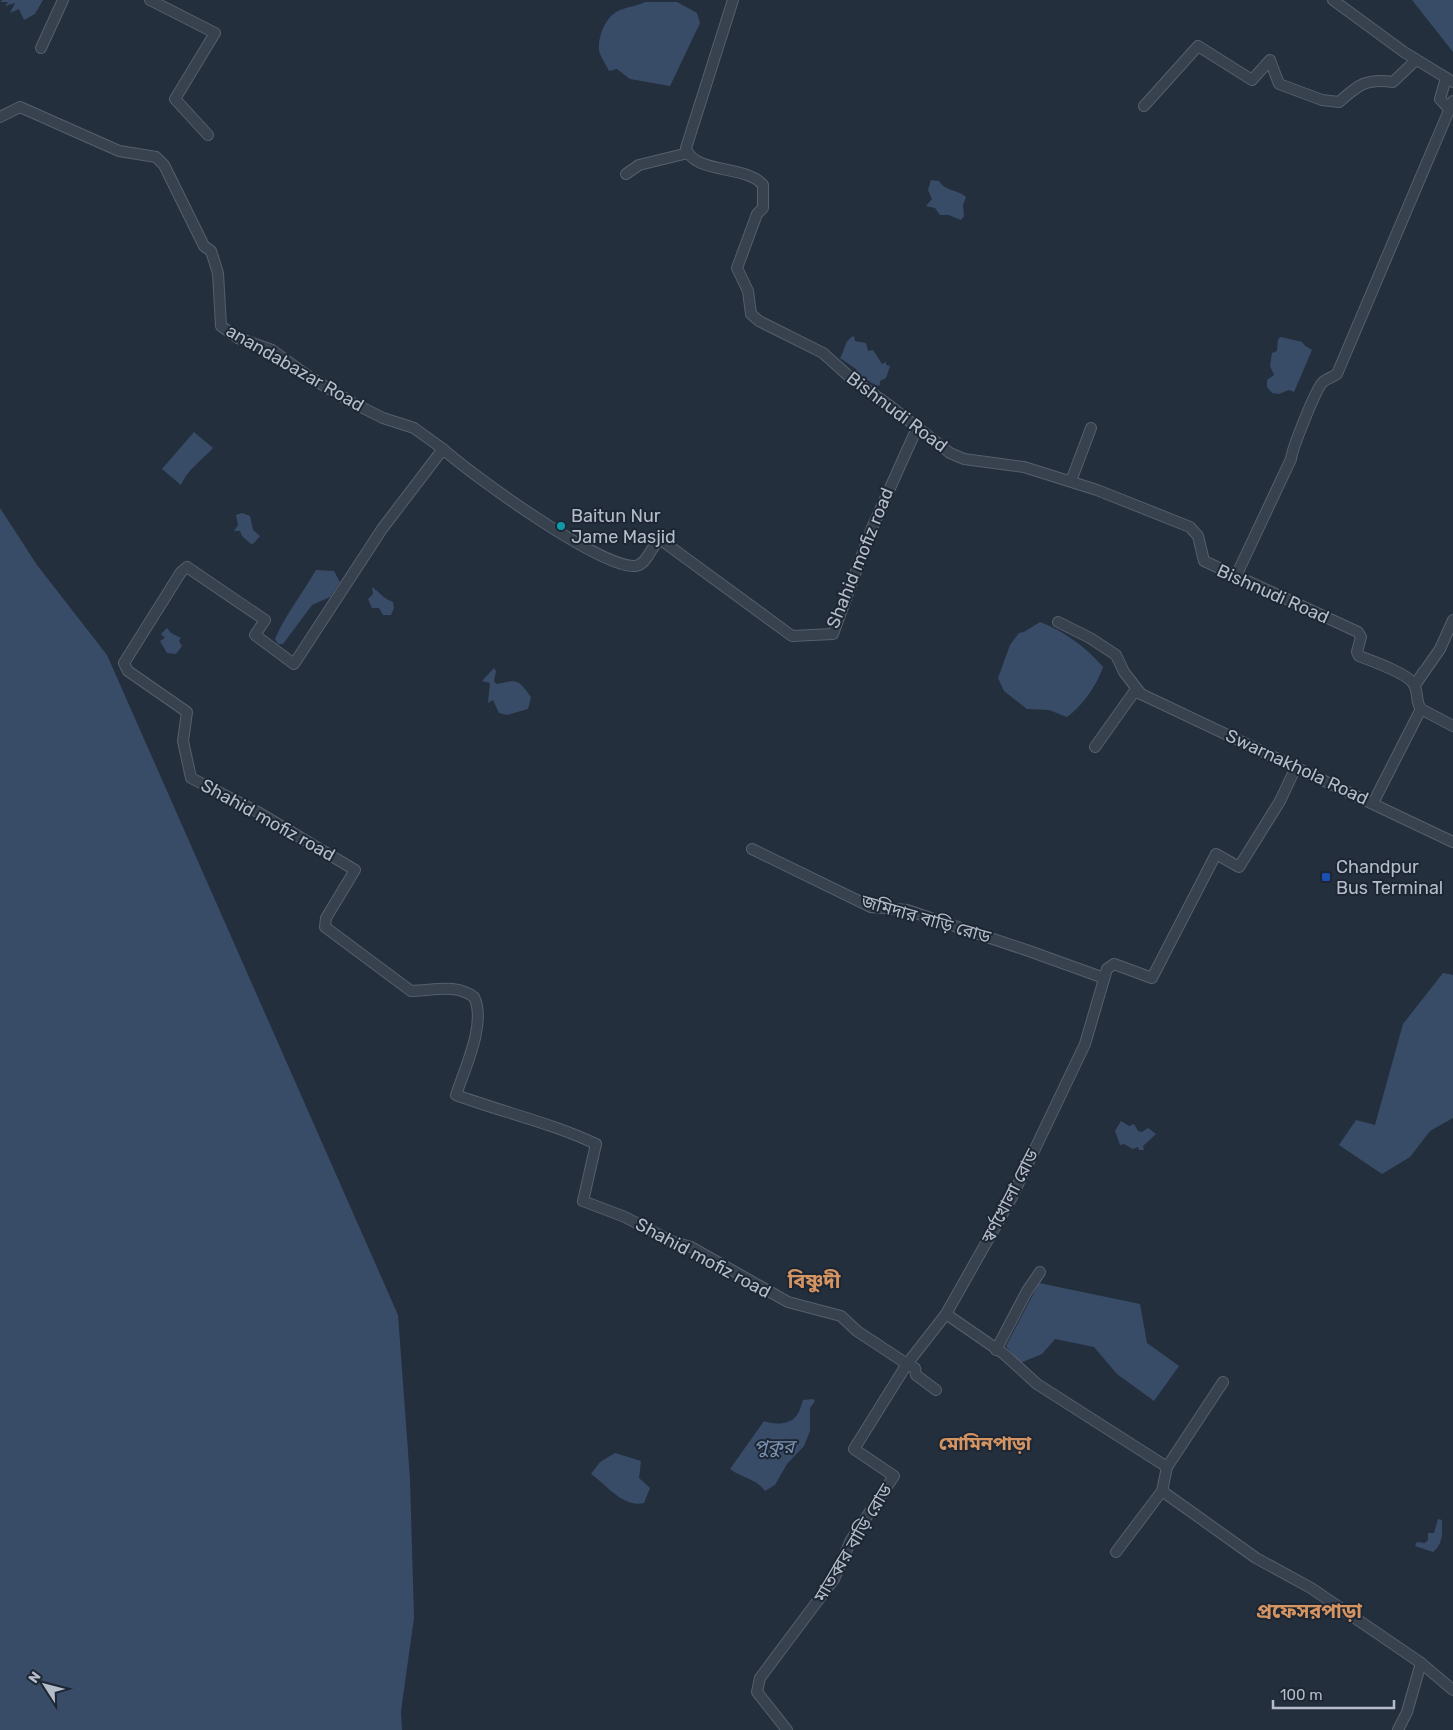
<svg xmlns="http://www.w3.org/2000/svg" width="1453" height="1730" font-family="Rubik,'Noto Sans Bengali',sans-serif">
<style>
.water{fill:#394c67}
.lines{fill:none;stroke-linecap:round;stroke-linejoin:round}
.minor-casing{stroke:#565f6c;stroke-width:12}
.minor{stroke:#38414e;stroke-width:10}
.culture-dot{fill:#0f9aa8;stroke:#1d2633;stroke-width:2}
.transit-dot{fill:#1a4fb4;stroke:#1d2633;stroke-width:2}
.labels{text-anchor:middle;stroke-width:4;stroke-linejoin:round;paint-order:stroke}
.street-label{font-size:18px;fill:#b4bcc9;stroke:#1d2633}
.poi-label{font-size:18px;fill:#b4bcc9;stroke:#1d2633;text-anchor:start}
.neighbourhood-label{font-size:19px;font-weight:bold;fill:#d59563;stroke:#1d2633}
.water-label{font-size:19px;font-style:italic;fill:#7c92b1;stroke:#1d2633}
.quarter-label{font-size:20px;font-weight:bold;fill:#d59563;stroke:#1d2633}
</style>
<rect width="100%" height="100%" fill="#242f3e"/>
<g class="water">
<polygon points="2,0 43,0 35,14 24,20 19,9 10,13 15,3 5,6 8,2 1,2"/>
<polygon points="1412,0 1453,0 1453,52"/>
<path d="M645,2H677L697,13L700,23L670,86L630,79L617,69L609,71C606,65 600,56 599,50C598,34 607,13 623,9C632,6 637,6 645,2Z"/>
<path d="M931,180L939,181C946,192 957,189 966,197L963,205L964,216L961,220L949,215H940L935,208L926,206L932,199L928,190Z"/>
<path d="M854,336L855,341L866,343L868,351L873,350L882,364L886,362V365L890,366L886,378L880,381V385L877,386L857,374L856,369L840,358C845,351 844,340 854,336Z"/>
<polygon points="1281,337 1302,342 1304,345 1312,350 1294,392 1289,390 1279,394 1272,393 1267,387 1267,380 1274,375 1270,366 1272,353 1277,351 1278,339"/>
<path d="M194,432L213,448C202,460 187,470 181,485L162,469Z"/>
<polygon points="0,508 37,565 107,655 398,1315 410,1479 414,1618 401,1711 402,1730 0,1730"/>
<polygon points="242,513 250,516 253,530 260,536 254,543 251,544 242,536 240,531 234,531 238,525 236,515"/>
<path d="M316,570L334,571L340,582L330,597L312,605L283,644H278L275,639C286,614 302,594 316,570Z"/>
<path d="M372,587C381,593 381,597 393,602L394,608L391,615H383L379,608H372L368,599L373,594Z"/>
<path d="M1040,622C1064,631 1086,647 1103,667C1097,685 1083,705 1067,717L1049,710L1027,709L1004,691L998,678L1010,645L1019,633L1024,632Z"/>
<polygon points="167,628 171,633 181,638 179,641 182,646 176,654 167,653 160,641 165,638 161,634"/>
<path d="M494,668L496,671L494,681L496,684C518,680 517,678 531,697L528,709L507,715L499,713L493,700L488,703L490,683L482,681Z"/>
<polygon points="1443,973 1453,975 1453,1118 1430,1131 1410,1157 1382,1174 1339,1145 1356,1120 1375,1125 1403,1024"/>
<polygon points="1121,1121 1129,1126 1134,1124 1138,1131 1142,1132 1148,1128 1156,1134 1143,1146 1144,1150 1139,1150 1138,1147 1133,1149 1124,1144 1120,1145 1115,1131"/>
<polygon points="1039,1283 1140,1304 1147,1343 1179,1366 1154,1401 1117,1374 1094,1347 1055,1339 1042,1354 1020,1363 1006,1346"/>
<path d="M813,1399L815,1401L810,1408V1431L804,1446L787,1464L775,1485L765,1491C757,1479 742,1478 730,1469L764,1421C773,1425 791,1425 797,1415C800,1411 801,1405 803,1400Z"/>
<path d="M615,1453L641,1461L639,1478L650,1488L644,1503C623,1508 607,1485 591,1474L600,1462Z"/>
<path d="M1438,1519L1442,1520C1442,1533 1444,1542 1433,1552L1415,1546L1417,1542L1425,1543L1428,1540V1533H1434Z"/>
</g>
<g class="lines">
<g class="minor-casing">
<g id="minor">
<polyline points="150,0 215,33 175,99 208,135"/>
<path d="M733,0L686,148C693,174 747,165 763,185V208L757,214L737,268L748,291L751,314L759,321L823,353L853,380L890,406L950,453L964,459L1024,467L1097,490L1190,527L1198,536L1204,561L1358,632L1361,637L1357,652L1359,656C1372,661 1406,673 1413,683C1419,691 1415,701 1421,709L1453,726"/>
<polyline points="1333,0 1404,52 1453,82"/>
<polyline points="41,48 63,0"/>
<polyline points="1446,78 1440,99 1449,109"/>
<path d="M1144,106L1198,46L1252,80L1270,60L1279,84L1322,100L1339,102C1358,85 1366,78 1393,82L1416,60"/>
<polyline points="0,117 20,107 119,151 156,157 164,165 204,246 211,251 218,273 221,326 238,338 272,350 311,378 353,403 383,418 414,428 443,449"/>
<polyline points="626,174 639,165 688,153"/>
<polyline points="1071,481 1091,428"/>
<path d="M1236,576L1291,459C1292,449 1316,388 1323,382C1326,379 1333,377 1337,374L1453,101"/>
<polyline points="1058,622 1090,638 1116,655 1124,672 1141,694"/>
<polyline points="1424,671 1415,685 1440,649 1453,620"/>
<polyline points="1095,747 1134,692 1141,694 1453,842"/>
<polyline points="1373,803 1421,709"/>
<polyline points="752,849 871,907 907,910 1029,951 1104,978"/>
<polyline points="946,1314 1004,1354 1037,1384 1167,1467"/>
<polyline points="996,1350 1027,1291 1040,1272"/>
<polyline points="936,1390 916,1375 915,1368 907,1364 946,1314 1012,1197 1085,1044 1107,969 1114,964 1152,978 1216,854 1239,867 1280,801 1296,767"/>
<polyline points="1162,1491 1256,1558 1311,1588 1421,1663 1407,1712 1398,1730"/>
<polyline points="1116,1552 1162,1491 1167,1467 1223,1382"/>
<polyline points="1421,1663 1453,1690"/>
<path d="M787,1730L757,1692L760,1678L834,1579L851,1540L894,1476L854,1449L907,1364L857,1331L841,1316L788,1302L691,1247L671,1241L625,1217L583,1201L596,1144C552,1123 502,1112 456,1095C464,1070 487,1023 474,997C455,983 433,991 411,991L325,927L326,918L355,870L256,811L191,778L183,741L187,712L128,671L124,663L181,572L187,567L265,620L255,635L294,664L382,529L443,449C472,475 600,568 635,566C648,565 650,545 661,540L792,636L833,634L872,528L917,428"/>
</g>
</g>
<use href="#minor" class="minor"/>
</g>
<circle class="culture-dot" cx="561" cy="526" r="5"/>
<rect class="transit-dot" x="1321" y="872" width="10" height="10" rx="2.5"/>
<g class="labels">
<g class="street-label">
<text transform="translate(295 368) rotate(30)" y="6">anandabazar Road</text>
<text transform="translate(897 412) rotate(37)" y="6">Bishnudi Road</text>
<text transform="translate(860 558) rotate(-68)" y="6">Shahid mofiz road</text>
<text transform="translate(1273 594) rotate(24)" y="6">Bishnudi Road</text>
<text transform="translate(1297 767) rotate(25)" y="6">Swarnakhola Road</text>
<text transform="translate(268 820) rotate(29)" y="6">Shahid mofiz road</text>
<text transform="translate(926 919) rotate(16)" y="6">জমিদার বাড়ি রোড</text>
<text transform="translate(1010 1196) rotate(-63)" y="6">স্বর্ণখোলা রোড</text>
<text transform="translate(703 1258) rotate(28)" y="6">Shahid mofiz road</text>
<text transform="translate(853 1543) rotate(-59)" y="6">মাতব্বর বাড়ি রোড</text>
</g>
<g class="poi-label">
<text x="571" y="522">Baitun Nur<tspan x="571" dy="21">Jame Masjid</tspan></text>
<text x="1336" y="873">Chandpur<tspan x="1336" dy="21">Bus Terminal</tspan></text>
</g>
<g class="neighbourhood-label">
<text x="985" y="1450">মোমিনপাড়া</text>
</g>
<g class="water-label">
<text x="774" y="1453">পুকুর</text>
</g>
<g class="quarter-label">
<text x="814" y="1288">বিষ্ণুদী</text>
<text x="1309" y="1618">প্রফেসরপাড়া</text>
</g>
</g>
<g transform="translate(45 1685) rotate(306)" stroke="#1d2633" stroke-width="4" paint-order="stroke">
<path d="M0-4L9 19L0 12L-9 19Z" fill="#b4bcc9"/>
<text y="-8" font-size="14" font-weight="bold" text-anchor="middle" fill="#b4bcc9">N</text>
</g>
<path d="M1273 1700v8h121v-8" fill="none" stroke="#b4bcc9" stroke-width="2.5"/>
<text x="1280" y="1700" font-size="15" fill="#b4bcc9" stroke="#1d2633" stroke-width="4" paint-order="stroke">100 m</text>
</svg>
